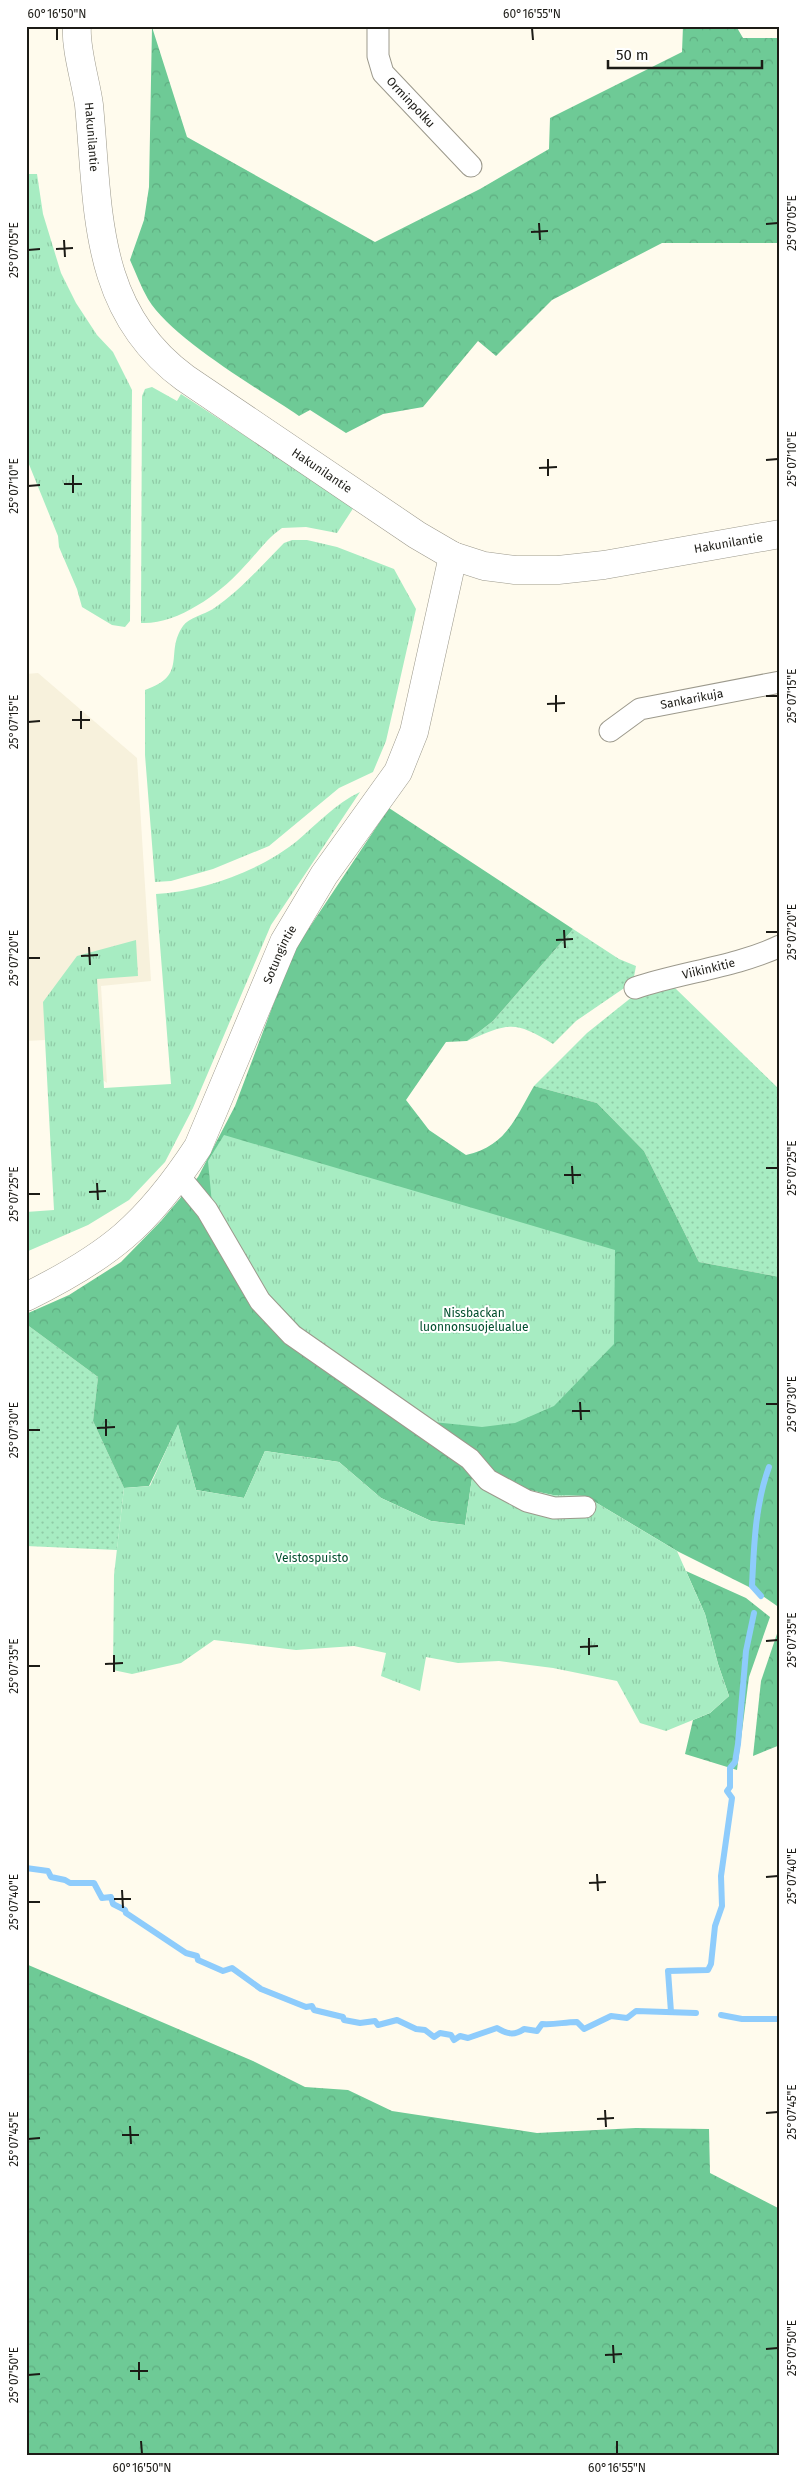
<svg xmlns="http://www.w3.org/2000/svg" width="806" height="2481" font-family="'Fira Sans',sans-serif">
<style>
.built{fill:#f7f1dc}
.grass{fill:url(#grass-dots)}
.forest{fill:url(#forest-crowns)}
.park{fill:url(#park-tufts)}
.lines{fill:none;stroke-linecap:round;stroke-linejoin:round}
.stream{stroke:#8eccfc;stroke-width:6}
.street-casing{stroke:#9c998c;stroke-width:23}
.secondary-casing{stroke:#9c998c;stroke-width:29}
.street{stroke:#fff;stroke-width:21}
.secondary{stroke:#fff;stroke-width:28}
.ticks{fill:none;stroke:#1c1b16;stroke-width:2}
.labels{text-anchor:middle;stroke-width:4;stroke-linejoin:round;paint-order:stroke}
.street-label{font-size:12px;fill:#1c1b16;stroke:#fff}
.park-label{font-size:12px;fill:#024f2e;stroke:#fff}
.neatline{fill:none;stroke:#1c1b16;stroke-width:2}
.ticks-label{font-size:12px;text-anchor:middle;fill:#1c1b16}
</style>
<defs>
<pattern id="grass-dots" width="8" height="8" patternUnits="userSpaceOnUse" patternTransform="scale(1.25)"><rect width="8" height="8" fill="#a7ecc2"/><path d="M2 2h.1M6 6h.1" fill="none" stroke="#8fcaa6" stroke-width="1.8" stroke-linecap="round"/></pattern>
<pattern id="forest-crowns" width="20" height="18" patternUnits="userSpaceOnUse" patternTransform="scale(1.25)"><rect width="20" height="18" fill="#6eca96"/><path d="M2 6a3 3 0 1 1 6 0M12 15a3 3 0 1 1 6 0" fill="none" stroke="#5fad81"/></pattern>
<pattern id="park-tufts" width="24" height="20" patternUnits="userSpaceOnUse" patternTransform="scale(1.25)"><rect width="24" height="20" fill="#a7ecc2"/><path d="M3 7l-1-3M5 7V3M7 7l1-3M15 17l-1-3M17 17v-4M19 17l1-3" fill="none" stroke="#8fcaa6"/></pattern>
</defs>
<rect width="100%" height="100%" fill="#fffbed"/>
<polygon class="built" points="38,673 137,758 151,981 101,986 107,1083 46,1040 26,1041 26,674"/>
<g class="grass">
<path d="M573,929L619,959L636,966L633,982L576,1021L553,1044C514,1020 509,1023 467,1041L493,1021Z"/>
<polygon points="675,988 780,1090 780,1277 699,1262 644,1151 597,1103 534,1086 587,1033 637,993"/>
<polygon points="26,1324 98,1377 93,1421 124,1488 117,1550 26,1546"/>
</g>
<g class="forest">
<path d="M683,26H736L743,38H780V243H662L552,300L496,356L478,341L423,407L383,414L346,433L310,410L299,416C259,389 172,339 148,299C141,287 136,273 130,260L144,220L149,187L152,27L187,137L375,242L480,189L549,149L550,118L682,52Z"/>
<path d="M389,808L573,929L493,1021L467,1041L446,1042L406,1100L429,1130L466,1155C506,1146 515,1119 534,1086L597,1103L644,1151L699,1262L780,1277V1608L751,1588L677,1551L585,1496L553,1495L529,1490L497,1474L476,1452L465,1525L431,1521L381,1498L339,1462L265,1451L244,1498L196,1490L178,1425L149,1486L124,1488L93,1421L98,1377L26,1324V1314L69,1295L121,1262L161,1221L198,1177L235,1106L293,952Z"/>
<polygon points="686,1571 746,1598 770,1617 749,1677 737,1770 685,1754 693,1720 710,1713 729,1696 718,1664 705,1614"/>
<polygon points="780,1625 780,1745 753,1756 761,1681"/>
<polygon points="26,1964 253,2061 305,2087 348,2090 392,2111 537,2133 636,2128 709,2129 710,2173 780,2209 780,2455 26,2455"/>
</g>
<g class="park">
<polygon points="26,174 37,174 43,214 61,273 76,303 97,335 113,352 132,390 130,621 125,627 112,625 82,607 77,589 59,547 58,536 26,457"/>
<path d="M152,387L177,401L181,394L354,507L337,533L306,527L282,528C266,539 255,556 241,570C218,595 176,625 141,623L142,396L145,389Z"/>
<path d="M292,540H307L337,547L394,569L416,609L386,741L373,772L339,788L269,846L213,869L171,881L155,882L145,755V690C189,675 164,653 183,626C188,618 205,614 213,609C240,591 261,566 284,543Z"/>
<path d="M360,792L271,925L193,1108L165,1162L129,1200L88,1225L26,1252V1212L54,1210L43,1002L77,956L136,940L138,976L97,979L104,1088L171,1084L156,894C203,891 260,871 297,841C317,824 335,804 360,792Z"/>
<polygon points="224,1135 615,1250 614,1344 554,1406 515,1423 482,1427 433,1422 315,1342 260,1285 212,1204 208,1161"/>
<polygon points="178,1424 196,1490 244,1498 265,1451 339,1462 381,1498 431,1521 465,1525 476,1451 497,1474 529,1490 553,1495 585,1496 677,1551 705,1614 718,1664 729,1696 710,1713 666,1731 640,1723 617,1681 553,1668 499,1661 458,1663 426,1657 420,1691 381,1676 386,1653 354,1646 296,1650 214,1640 181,1663 132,1674 113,1670 114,1575 124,1488 150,1486"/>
</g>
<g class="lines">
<g class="stream">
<path d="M761,1596L752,1586C754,1546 755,1505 769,1467"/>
<path d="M26,1868L48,1871L51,1877L65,1880L70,1883H94L102,1898L111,1897L113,1904L125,1910L126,1913L186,1953L197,1956L198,1960L223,1971L232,1968L261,1989L306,2007L312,2006L314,2010L343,2017L344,2020L360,2023L375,2021L378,2025L397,2020L416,2029L425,2030L434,2037L440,2033L451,2035L454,2040L460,2036L468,2038L497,2028C507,2034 514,2036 524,2029L537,2031L542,2024C555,2025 564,2022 577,2022L584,2029L611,2016L627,2018L636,2011L696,2013"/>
<polyline points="671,2012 668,1971 708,1970 711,1964 715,1926 722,1906 721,1876 732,1798 727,1791 730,1787 730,1768 735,1762 738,1744 746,1651 754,1613"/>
<polyline points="721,2015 742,2019 780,2019"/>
</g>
<g class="street-casing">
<g id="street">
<path id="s1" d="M378,26V56L383,73L471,166"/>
<path id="s2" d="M610,731L640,709L780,682"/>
<path id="s3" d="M635,988C682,972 736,967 780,946"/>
<polyline points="179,1176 207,1210 260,1301 292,1335 470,1459 488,1480 527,1501 554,1508 585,1507"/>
</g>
</g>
<g class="secondary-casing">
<g id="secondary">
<path id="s4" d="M77,26C75,48 86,82 89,105C99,209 92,310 185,378L417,535L453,556L484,566L515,570H558L604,565L780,534"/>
<path id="s5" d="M26,1297C109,1256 147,1225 198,1147L284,942L324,875L398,772L414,732L453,556"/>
</g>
</g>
<use href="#street" class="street"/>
<use href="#secondary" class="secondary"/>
</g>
<path class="ticks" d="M57,28V40M532,28L533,40M539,223L540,240M766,224L778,223M531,232L548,231M64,240L65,257M56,249L73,248M28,250L40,249M548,459V476M766,460L778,459M539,468L557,467M73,475V493M64,484H82M28,486L40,485M556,695V712M766,696H778M547,704L565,703M81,711V729M72,720H90M28,722L40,721M564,930L565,948M766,932H778M556,940L573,939M89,947L90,965M81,956L98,955M28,958H40M572,1166L573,1184M766,1168H778M564,1175H581M97,1183L98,1200M89,1192L106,1191M28,1194H40M580,1402L581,1420M766,1404H778M572,1411H590M106,1419V1436M97,1428L115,1427M28,1430H40M589,1638V1655M766,1641L778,1640M580,1647L598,1646M114,1655V1672M105,1664L123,1663M28,1666H40M597,1874L598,1891M766,1877L778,1876M589,1883L606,1882M122,1890L123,1908M114,1899H131M28,1902H40M605,2110L606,2127M766,2113L778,2112M597,2119L614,2118M130,2126L131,2144M122,2135H139M28,2139L40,2138M613,2345L614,2363M766,2349L778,2348M605,2355L622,2354M139,2362V2380M130,2371H148M28,2375L40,2374M141,2441L142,2454M617,2441V2454"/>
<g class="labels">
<g class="street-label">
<text dy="4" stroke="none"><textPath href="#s1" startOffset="88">Orminpolku</textPath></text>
<text dy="4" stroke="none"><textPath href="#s4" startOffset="112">Hakunilantie</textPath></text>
<text dy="4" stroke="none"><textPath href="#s4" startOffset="546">Hakunilantie</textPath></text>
<text dy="4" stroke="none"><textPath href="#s4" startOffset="982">Hakunilantie</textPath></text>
<text dy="4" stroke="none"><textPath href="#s2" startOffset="90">Sankarikuja</textPath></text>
<text dy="4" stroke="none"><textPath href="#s5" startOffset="441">Sotungintie</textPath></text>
<text dy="4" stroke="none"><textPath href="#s3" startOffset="76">Viikinkitie</textPath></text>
</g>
<g class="park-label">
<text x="474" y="1317">Nissbackan<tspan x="474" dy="14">luonnonsuojelualue</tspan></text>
<text x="312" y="1562">Veistospuisto</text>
</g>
</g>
<rect width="806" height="2481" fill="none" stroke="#ffffff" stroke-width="55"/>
<path d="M608 60v8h154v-8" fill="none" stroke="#1c1b16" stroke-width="2.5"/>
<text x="616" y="60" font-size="15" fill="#1c1b16" stroke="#ffffff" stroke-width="4" paint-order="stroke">50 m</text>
<rect x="28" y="28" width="750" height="2426" class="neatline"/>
<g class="ticks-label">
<text x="57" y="18">60°16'50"N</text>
<text x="532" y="18">60°16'55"N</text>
<text transform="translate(792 223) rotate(-90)" y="4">25°07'05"E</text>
<text transform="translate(14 250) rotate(-90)" y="4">25°07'05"E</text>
<text transform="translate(792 459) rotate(-90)" y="4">25°07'10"E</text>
<text transform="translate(14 486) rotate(-90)" y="4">25°07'10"E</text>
<text transform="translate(792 696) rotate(-90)" y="4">25°07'15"E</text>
<text transform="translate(14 722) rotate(-90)" y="4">25°07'15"E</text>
<text transform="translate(792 932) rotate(-90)" y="4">25°07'20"E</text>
<text transform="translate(14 958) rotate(-90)" y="4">25°07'20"E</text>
<text transform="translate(792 1168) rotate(-90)" y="4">25°07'25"E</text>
<text transform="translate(14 1194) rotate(-90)" y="4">25°07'25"E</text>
<text transform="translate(792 1404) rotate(-90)" y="4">25°07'30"E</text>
<text transform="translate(14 1430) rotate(-90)" y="4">25°07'30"E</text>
<text transform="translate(792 1640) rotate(-90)" y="4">25°07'35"E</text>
<text transform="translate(14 1666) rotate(-90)" y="4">25°07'35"E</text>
<text transform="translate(792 1876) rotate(-90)" y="4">25°07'40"E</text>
<text transform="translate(14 1902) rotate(-90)" y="4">25°07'40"E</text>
<text transform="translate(792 2112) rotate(-90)" y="4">25°07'45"E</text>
<text transform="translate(14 2139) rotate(-90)" y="4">25°07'45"E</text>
<text transform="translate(792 2348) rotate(-90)" y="4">25°07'50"E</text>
<text transform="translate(14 2375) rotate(-90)" y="4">25°07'50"E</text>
<text x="142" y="2472">60°16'50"N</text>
<text x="617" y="2472">60°16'55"N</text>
</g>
</svg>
